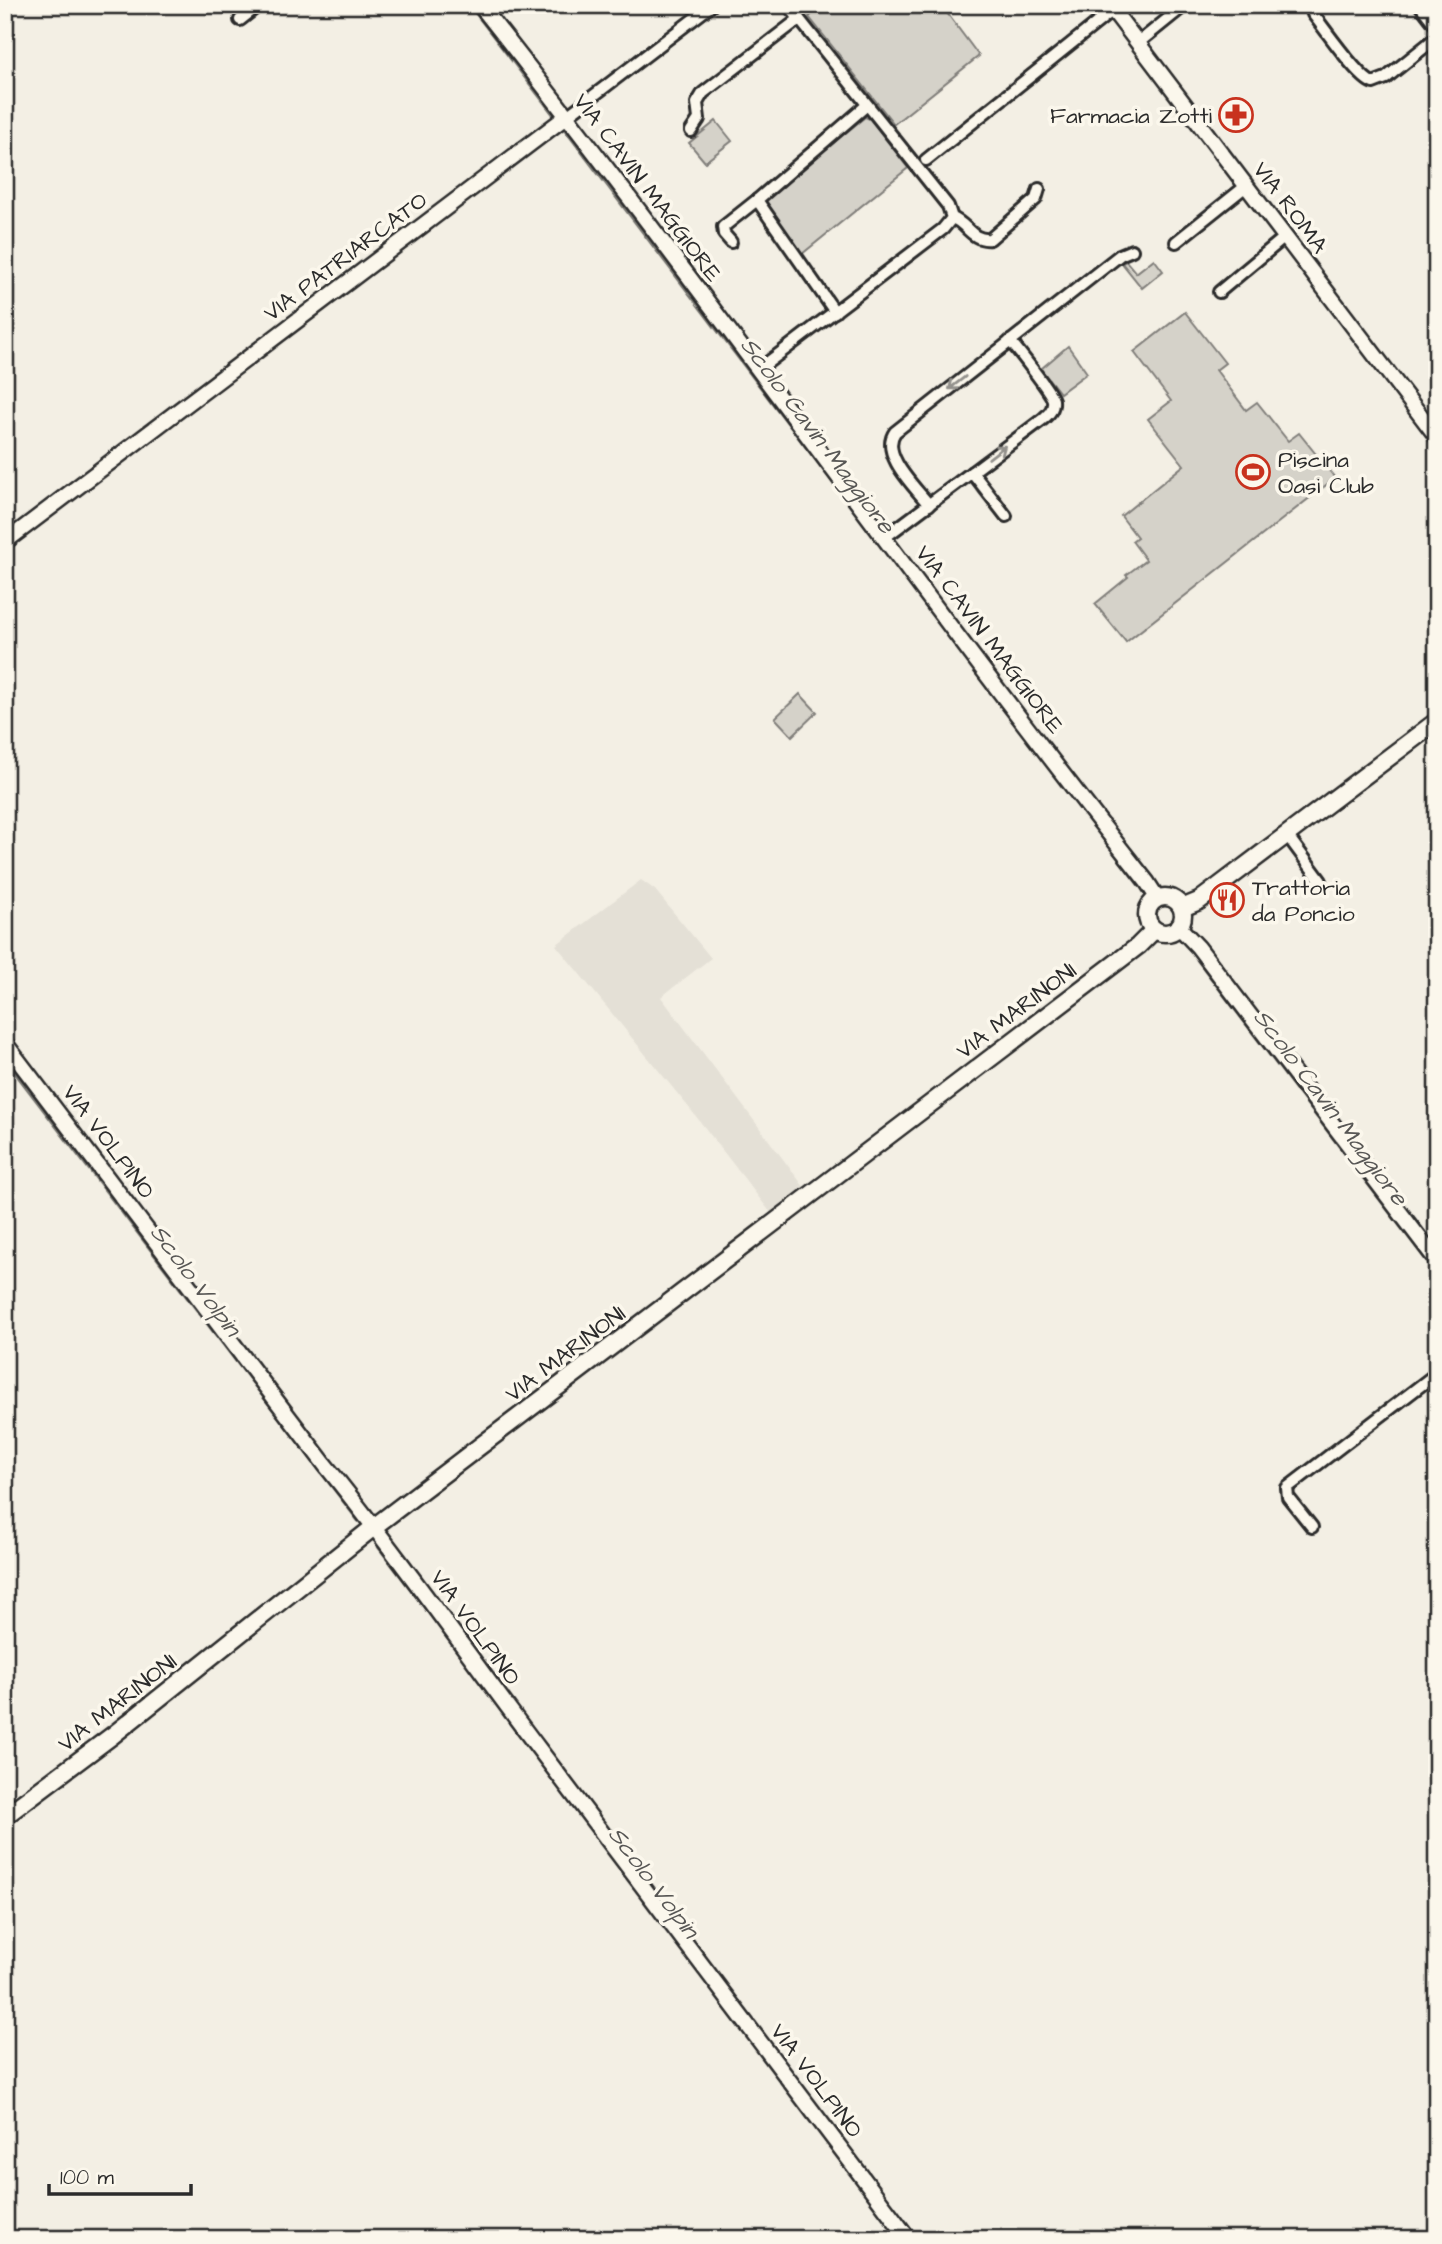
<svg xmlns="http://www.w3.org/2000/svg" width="1442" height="2244" font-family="'Architects Daughter',sans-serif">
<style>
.built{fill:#e4e0d6}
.green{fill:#d5d2c9;stroke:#807e7a;stroke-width:2}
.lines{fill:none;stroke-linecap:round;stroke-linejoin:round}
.stream{stroke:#787772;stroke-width:2.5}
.minor-casing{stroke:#2b2b2b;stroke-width:16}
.tertiary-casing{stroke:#2b2b2b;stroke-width:19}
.secondary-casing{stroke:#2b2b2b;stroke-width:21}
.minor{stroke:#fbf7ec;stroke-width:10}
.tertiary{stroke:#fbf7ec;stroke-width:14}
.secondary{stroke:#fbf7ec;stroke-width:16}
.oneway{stroke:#93918c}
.labels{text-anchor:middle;stroke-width:7;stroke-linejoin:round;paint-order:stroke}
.poi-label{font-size:23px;fill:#2b2b2b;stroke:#fbf7ec;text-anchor:start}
.street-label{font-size:23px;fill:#2b2b2b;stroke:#fbf7ec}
.water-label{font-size:24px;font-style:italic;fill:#585755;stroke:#fbf7ec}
</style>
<rect width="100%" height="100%" fill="#f3efe4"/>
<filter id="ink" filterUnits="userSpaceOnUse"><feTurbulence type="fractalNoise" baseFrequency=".0143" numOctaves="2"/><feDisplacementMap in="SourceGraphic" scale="14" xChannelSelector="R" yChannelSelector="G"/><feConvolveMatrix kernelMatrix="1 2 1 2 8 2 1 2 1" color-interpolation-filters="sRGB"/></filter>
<g filter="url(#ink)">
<polygon class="built" points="641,880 655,890 711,958 661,997 804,1187 771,1213 695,1115 556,945"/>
<g class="green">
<polygon points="823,5 941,5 979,56 894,124 809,17"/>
<polygon points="865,117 870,119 908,168 802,254 764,200"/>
<polygon points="716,121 732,141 705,162 689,143"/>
<polygon points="1154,259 1163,271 1142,288 1122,263 1126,261 1136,273"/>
<polygon points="1185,312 1225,363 1216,370 1246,410 1257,402 1288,441 1299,433 1335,478 1126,642 1095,604 1128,577 1126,575 1146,560 1132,541 1137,537 1121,516 1184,465 1148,419 1171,401 1134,352"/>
<polygon points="1068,346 1087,373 1060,393 1041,369"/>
<polygon points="800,694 817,712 792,736 775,718"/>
</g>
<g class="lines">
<g class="stream">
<polyline points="469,5 555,117"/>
<polyline points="561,125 1139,886"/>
<polyline points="1197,960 1437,1275"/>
<polyline points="5,1060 358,1521"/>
<polyline points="378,1547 472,1670"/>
</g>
<g class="minor-casing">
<g id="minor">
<path d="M1311,5L1313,14C1325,29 1358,78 1373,83L1386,78L1437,37"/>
<polyline points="1420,5 1437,27"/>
<polyline points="240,20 259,5"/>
<polyline points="1138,43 1185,5"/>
<polyline points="567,116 712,5"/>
<polyline points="691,131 699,119 697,103 703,93 799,19"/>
<polyline points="926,160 1113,10"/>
<path d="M952,218C967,223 971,241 990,239L1036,199L1039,189"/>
<polyline points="731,242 724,234 723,227 757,200"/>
<polyline points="1176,242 1246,186"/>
<polyline points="1219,292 1285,237"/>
<polyline points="835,312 757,200 867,105"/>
<polyline points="758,370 943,229 952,218 948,206 788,5"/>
<polyline points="972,472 1006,516"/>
<path d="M929,505C916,488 879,454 895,432L1120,255L1132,250"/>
<path d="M884,538L1043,419C1049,414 1054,409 1053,400C1051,392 1017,349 1010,341"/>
<polyline points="1287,835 1321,881"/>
<polyline points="1312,1527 1288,1497 1287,1488 1437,1373"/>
</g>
</g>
<g class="tertiary-casing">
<g id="tertiary">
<path d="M480,5C708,293 919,594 1147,882L1158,899"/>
<polyline points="1109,5 1437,437"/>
<polyline points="5,542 567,116"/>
<polyline points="1179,927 1198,947 1437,1261"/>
<path d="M5,1043L326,1466C400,1557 468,1655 539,1749C661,1913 785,2076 909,2239"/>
</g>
</g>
<g class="secondary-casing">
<g id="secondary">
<circle cx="1165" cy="915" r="18"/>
<polyline points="1182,908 1199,901 1437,721"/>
<polyline points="5,1816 113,1735 375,1526 1138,946 1154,930"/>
</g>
</g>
<use href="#minor" class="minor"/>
<use href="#tertiary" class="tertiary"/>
<use href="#secondary" class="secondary"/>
</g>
<defs><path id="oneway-shaft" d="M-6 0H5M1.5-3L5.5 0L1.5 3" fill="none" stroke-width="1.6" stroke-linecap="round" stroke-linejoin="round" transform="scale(1.75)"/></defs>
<g class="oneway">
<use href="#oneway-shaft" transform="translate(957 383) rotate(142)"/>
<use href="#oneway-shaft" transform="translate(997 452) rotate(-38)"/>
</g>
</g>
<defs>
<g id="pharmacy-ring" transform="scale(1.75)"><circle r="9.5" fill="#fbf7ec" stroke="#c8321e" stroke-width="1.5"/><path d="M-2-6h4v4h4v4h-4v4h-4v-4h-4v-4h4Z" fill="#c8321e"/></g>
<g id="stadium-ring" transform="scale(1.75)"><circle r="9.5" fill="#fbf7ec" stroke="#c8321e" stroke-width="1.5"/><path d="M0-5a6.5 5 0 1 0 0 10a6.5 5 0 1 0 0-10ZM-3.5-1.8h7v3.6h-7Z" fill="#c8321e"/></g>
<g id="restaurant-ring" transform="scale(1.75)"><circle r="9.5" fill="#fbf7ec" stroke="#c8321e" stroke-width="1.5"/><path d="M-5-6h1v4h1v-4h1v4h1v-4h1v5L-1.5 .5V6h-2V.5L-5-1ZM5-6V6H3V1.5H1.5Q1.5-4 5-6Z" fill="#c8321e"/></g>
</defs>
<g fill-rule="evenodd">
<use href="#pharmacy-ring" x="1236" y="115"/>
<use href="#stadium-ring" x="1253" y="472"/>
<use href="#restaurant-ring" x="1227" y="900"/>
</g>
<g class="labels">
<g class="poi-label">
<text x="1212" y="123" text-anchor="end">Farmacia Zotti</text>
<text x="1278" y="467">Piscina<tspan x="1278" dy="26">Oasi Club</tspan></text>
<text x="1252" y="895">Trattoria<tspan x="1252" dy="26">da Poncio</tspan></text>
</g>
<g class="street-label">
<text transform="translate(648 187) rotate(53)" y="8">VIA CAVIN MAGGIORE</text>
<text transform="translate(1291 207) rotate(53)" y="8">VIA ROMA</text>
<text transform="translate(345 256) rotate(-37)" y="8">VIA PATRIARCATO</text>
<text transform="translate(990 639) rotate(53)" y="8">VIA CAVIN MAGGIORE</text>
<text transform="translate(1016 1010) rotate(-37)" y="8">VIA MARINONI</text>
<text transform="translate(109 1141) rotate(53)" y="8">VIA VOLPINO</text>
<text transform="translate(565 1353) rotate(-37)" y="8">VIA MARINONI</text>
<text transform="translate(476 1627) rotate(54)" y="8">VIA VOLPINO</text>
<text transform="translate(117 1702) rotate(-38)" y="8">VIA MARINONI</text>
<text transform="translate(817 2080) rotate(53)" y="8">VIA VOLPINO</text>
</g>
<g class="water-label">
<text transform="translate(818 435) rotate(53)" y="8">Scolo Cavin Maggiore</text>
<text transform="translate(1331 1107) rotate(53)" y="8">Scolo Cavin Maggiore</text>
<text transform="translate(196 1280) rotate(53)" y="8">Scolo Volpin</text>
<text transform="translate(654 1882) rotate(53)" y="8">Scolo Volpin</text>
</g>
</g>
<rect width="1442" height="2244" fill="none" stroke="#fbf7ec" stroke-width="28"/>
<rect x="14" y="14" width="1414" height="2216" fill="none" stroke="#2b2b2b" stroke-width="2.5" filter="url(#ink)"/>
<path d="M49 2184v10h142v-10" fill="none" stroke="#2b2b2b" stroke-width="3.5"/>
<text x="60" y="2184" font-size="21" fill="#2b2b2b" stroke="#fbf7ec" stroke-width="5" paint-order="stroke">100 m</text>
</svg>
